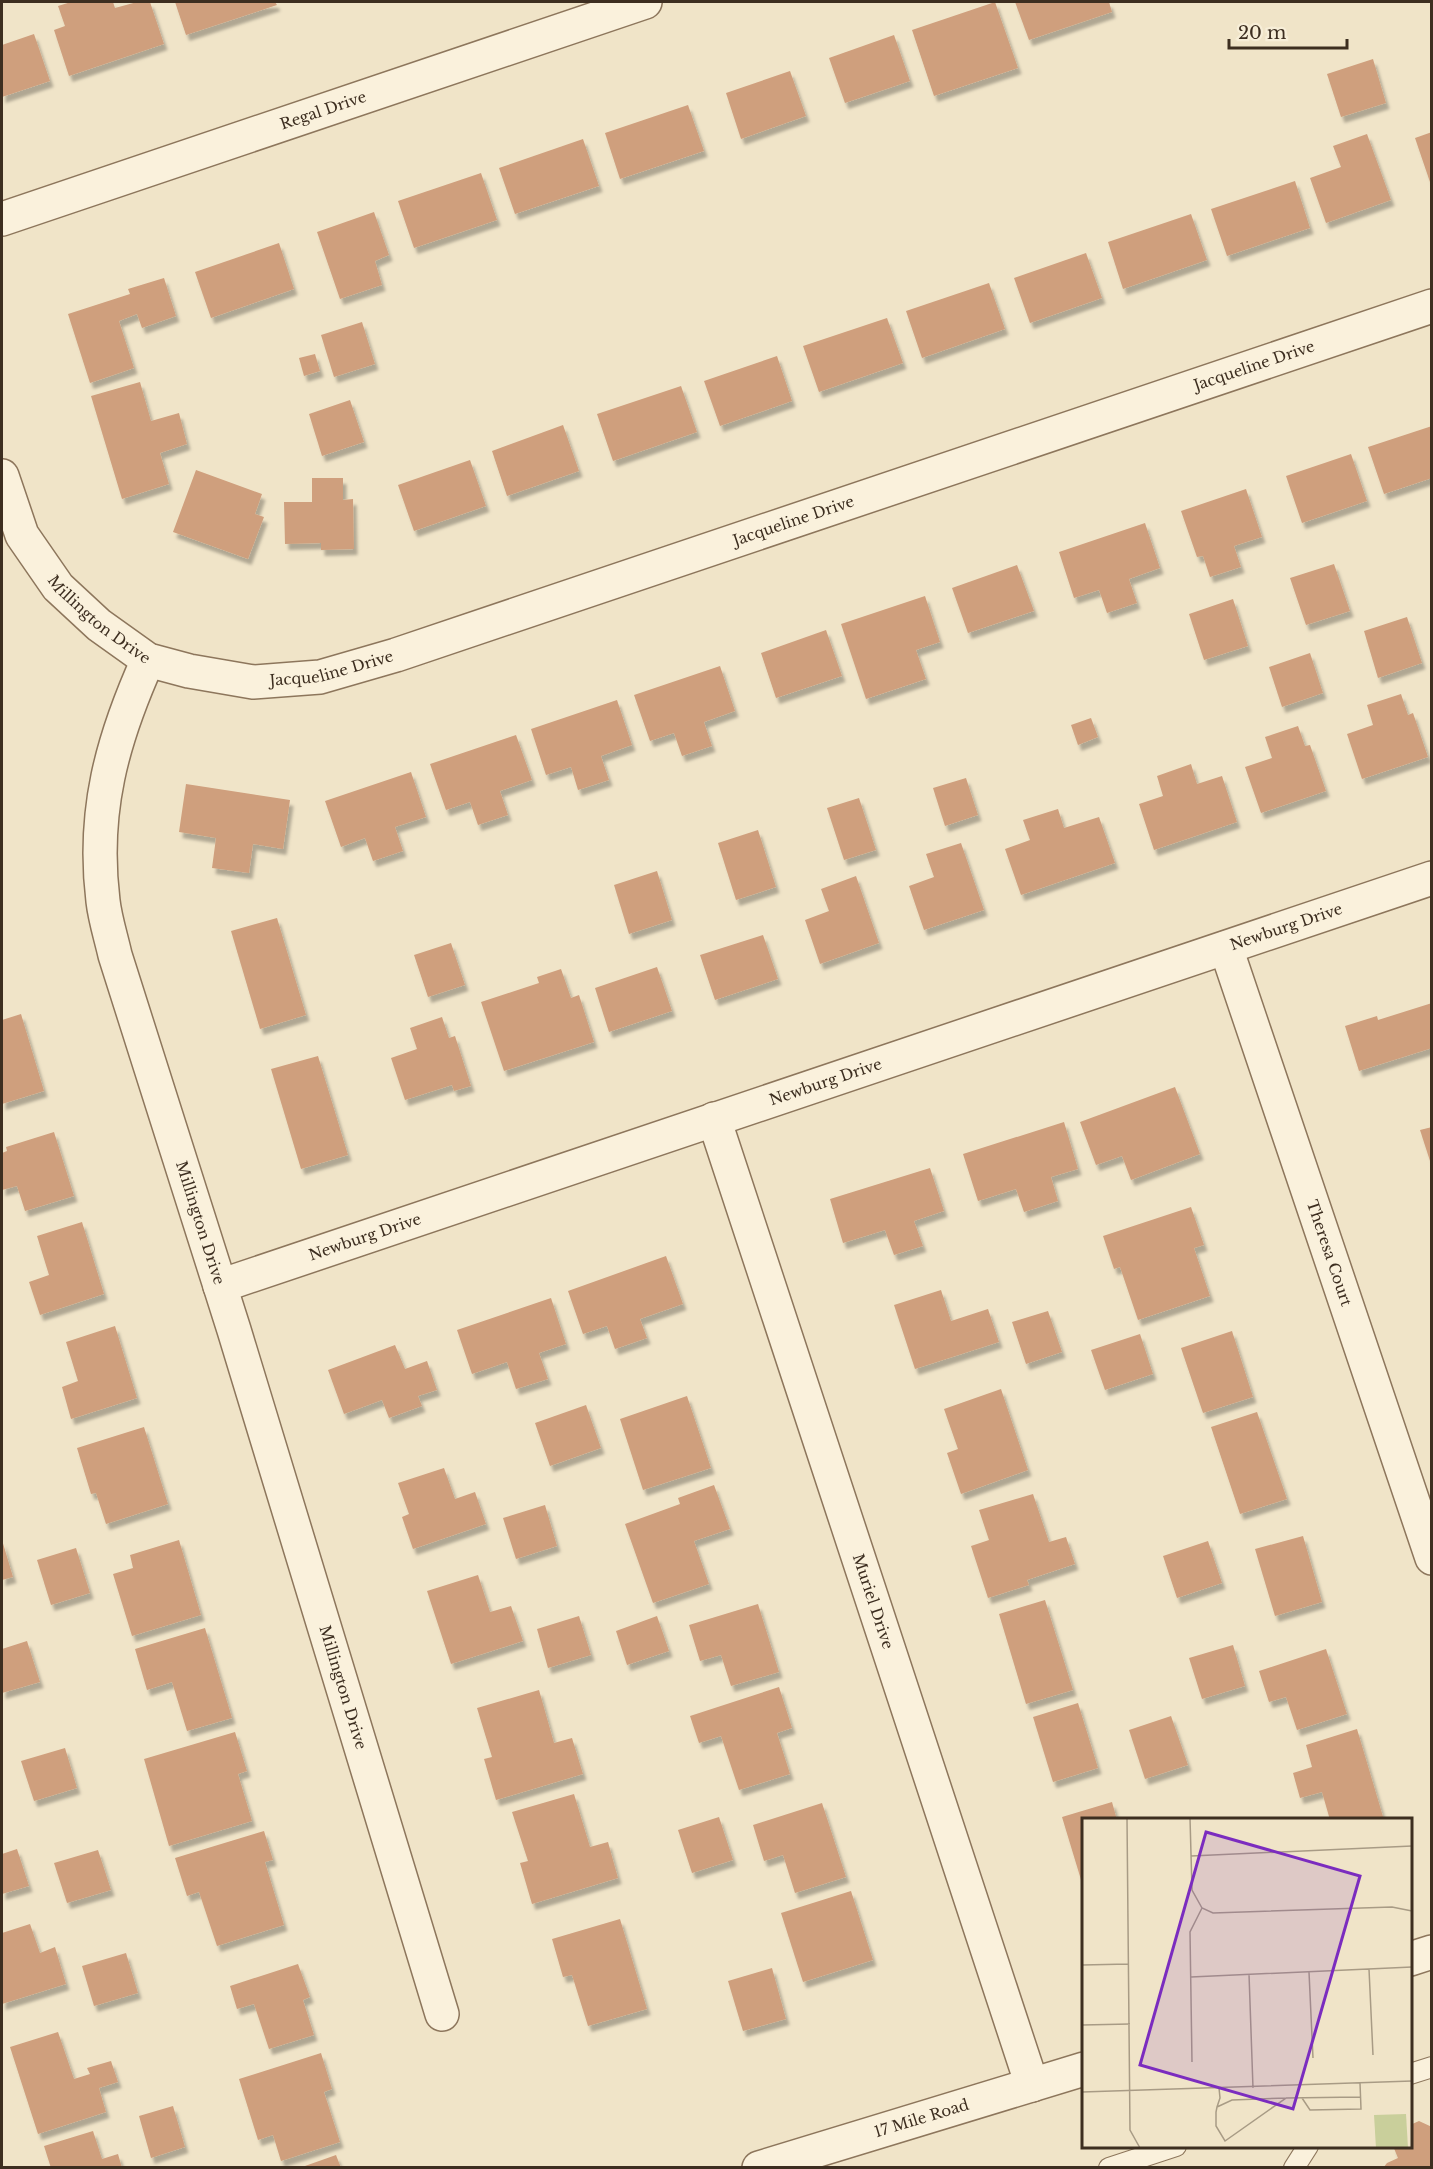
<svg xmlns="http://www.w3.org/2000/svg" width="1433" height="2169" font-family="'Libre Baskerville',serif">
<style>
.building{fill:#cf9f7d;filter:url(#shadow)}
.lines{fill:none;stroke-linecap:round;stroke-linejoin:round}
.service-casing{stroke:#8d765c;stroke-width:22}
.minor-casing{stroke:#8d765c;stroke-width:36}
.tertiary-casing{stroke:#8d765c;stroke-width:36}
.service{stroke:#faf1dc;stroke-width:20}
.minor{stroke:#faf1dc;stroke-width:33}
.tertiary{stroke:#faf1dc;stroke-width:33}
.labels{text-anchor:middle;stroke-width:4.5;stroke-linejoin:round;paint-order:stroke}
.street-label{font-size:15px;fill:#3d2e20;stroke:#f7eed8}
.inset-road{fill:none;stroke:#a89b85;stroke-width:1.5}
.view{fill:#7b2cbf;fill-opacity:0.15;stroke:#7b2cbf;stroke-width:3}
.inset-edge{fill:none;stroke:#3d2e20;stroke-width:3}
</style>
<defs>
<filter id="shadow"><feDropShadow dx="3.5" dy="6" stdDeviation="1.5" flood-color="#0004"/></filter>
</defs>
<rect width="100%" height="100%" fill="#f0e4c8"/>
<g class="building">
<polygon points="71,2 113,2 115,8 137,2 150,2 164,44 69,76 54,30 65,26 58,6"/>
<polygon points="175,2 275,2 277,5 186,35"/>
<polygon points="995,2 1018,68 934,96 912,30"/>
<polygon points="1015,2 1109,2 1112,12 1029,40"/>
<polygon points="34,34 50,81 2,97 2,45"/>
<polygon points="894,35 910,81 845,103 829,58"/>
<polygon points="1373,59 1386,103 1341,117 1327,74"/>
<polygon points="790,71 806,116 741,139 726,93"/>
<polygon points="688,105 704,151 620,179 605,133"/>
<polygon points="1432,132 1432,185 1431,185 1415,138"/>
<polygon points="1367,134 1391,200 1326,223 1310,178 1341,167 1333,146"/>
<polygon points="583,139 599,186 515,214 499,168"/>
<polygon points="481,173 497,220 414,248 398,201"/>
<polygon points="1295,181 1310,228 1227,256 1211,209"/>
<polygon points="374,212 389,255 375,261 382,285 340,299 317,232"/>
<polygon points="1191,214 1207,260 1123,289 1108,242"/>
<polygon points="279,243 294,289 211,318 195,272"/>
<polygon points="1086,253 1102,298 1030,323 1014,278"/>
<polygon points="164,278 176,316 142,328 137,314 119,321 134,368 90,383 68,314 130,294 128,289"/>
<polygon points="989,283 1005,329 922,358 906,311"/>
<polygon points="887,318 903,363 819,392 803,346"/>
<polygon points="362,322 375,364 334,377 321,335"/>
<polygon points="315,354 320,371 304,376 299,358"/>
<polygon points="777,356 792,401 720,426 704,381"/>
<polygon points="140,382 151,421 179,413 187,444 160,453 169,484 122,499 91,396"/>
<polygon points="681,386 697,432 613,461 597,414"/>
<polygon points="350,400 364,442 322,456 309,414"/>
<polygon points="563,425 579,471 507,496 492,451"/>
<polygon points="1432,426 1432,478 1384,494 1368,447"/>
<polygon points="1351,454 1367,501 1302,523 1286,476"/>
<polygon points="470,460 486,506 414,531 398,485"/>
<polygon points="196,470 262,494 255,514 264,517 248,559 173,532"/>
<polygon points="312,478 343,478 343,500 353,499 354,549 321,550 321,543 285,544 284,502 312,502"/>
<polygon points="1246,489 1262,537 1234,546 1241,567 1210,577 1203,556 1197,557 1181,511"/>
<polygon points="1145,523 1160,568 1129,579 1137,603 1107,613 1099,590 1074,598 1059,552"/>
<polygon points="1334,564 1350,611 1306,625 1290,578"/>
<polygon points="1017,565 1034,611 968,633 952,588"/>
<polygon points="925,596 940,642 916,650 926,679 866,699 841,624"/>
<polygon points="1233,599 1248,646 1204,660 1189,614"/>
<polygon points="1407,617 1422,663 1378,678 1364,631"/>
<polygon points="826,630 842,676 776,698 761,653"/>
<polygon points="1310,653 1323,693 1282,707 1269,667"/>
<polygon points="720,666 735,711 704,722 712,746 682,756 674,733 650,741 634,695"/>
<polygon points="1401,694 1408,715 1413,713 1428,757 1362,779 1347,734 1373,725 1367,705"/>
<polygon points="617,700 632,745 601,756 609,780 578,790 571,767 546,775 531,729"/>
<polygon points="1091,718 1098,737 1078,745 1071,725"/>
<polygon points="1298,726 1305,746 1310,745 1326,791 1261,813 1245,767 1272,758 1265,737"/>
<polygon points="516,735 532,780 500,791 508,815 478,825 470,802 446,810 430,764"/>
<polygon points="1191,764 1197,784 1222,776 1237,822 1154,850 1139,804 1163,796 1157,776"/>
<polygon points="411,772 426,817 395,827 403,851 373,861 365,838 341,847 325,801"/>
<polygon points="966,778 978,815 945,826 933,788"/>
<polygon points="186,784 290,800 283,849 253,844 249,873 212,868 216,838 179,832"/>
<polygon points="859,798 876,850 844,860 827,808"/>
<polygon points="1058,809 1064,828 1099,817 1115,863 1021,895 1005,849 1030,840 1023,820"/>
<polygon points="758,830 776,887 736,900 718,843"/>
<polygon points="961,843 984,910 924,930 909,886 934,877 926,854"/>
<polygon points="657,871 672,920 629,934 614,885"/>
<polygon points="856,876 879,943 820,964 805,920 829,911 821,889"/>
<polygon points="277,918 306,1015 260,1029 231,931"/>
<polygon points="763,935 778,979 715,1000 700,955"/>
<polygon points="451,943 465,985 428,997 414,955"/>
<polygon points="657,967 672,1011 609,1032 595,988"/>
<polygon points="561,969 571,998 579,995 594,1042 504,1071 481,1002 539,983 537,977"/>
<polygon points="1432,1003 1432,1048 1359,1071 1345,1026 1377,1016 1378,1020"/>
<polygon points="21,1014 44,1091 2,1104 2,1020"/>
<polygon points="442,1017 449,1038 455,1036 471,1086 454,1091 452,1085 405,1100 391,1058 417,1049 410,1028"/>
<polygon points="318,1056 348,1155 301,1169 271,1069"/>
<polygon points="1175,1087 1200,1154 1131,1180 1122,1156 1096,1165 1080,1122"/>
<polygon points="1064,1122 1078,1169 1051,1177 1058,1201 1024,1212 1016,1189 978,1201 963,1154"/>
<polygon points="1432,1127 1432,1164 1431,1164 1420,1130"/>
<polygon points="54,1132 74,1196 25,1211 17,1186 2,1190 2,1153 7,1151 6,1147"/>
<polygon points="930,1168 944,1211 914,1221 923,1246 894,1255 885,1230 843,1243 830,1199"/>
<polygon points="1191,1207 1204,1245 1194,1248 1210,1296 1138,1320 1120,1267 1114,1269 1103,1236"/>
<polygon points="82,1222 104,1294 40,1315 29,1282 49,1275 37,1236"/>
<polygon points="666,1256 683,1304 640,1319 647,1338 615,1349 607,1326 583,1334 568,1291"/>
<polygon points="941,1290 951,1321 988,1309 999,1342 915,1369 894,1305"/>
<polygon points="551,1298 566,1344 539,1353 548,1379 516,1389 507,1362 472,1374 457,1330"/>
<polygon points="1048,1311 1062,1352 1026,1364 1012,1322"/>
<polygon points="115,1326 137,1398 71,1419 62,1387 78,1381 66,1342"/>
<polygon points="1232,1331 1253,1397 1203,1413 1181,1348"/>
<polygon points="1140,1334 1153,1374 1105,1390 1091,1350"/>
<polygon points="395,1345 405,1369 427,1361 437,1390 418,1396 422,1406 389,1418 382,1400 344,1414 328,1370"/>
<polygon points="1001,1389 1028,1470 961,1494 947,1453 958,1449 944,1409"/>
<polygon points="687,1396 711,1468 643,1490 620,1419"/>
<polygon points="586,1405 601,1448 550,1466 535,1423"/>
<polygon points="1257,1412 1287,1499 1240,1514 1211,1427"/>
<polygon points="144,1427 168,1504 106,1524 96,1493 91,1494 77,1448"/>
<polygon points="444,1468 455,1499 475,1492 486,1524 413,1549 402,1517 409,1514 398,1483"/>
<polygon points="714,1485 730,1529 694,1541 709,1584 653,1603 625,1524 680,1504 678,1498"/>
<polygon points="1033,1494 1049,1542 1066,1537 1075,1564 1027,1580 1029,1585 988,1598 971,1546 989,1540 979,1510"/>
<polygon points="545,1505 557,1546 516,1559 503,1518"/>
<polygon points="1303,1536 1322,1602 1275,1616 1255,1549"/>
<polygon points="2,1540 13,1577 2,1580"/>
<polygon points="179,1540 201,1615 132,1636 113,1574 133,1568 130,1555"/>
<polygon points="1208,1541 1222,1583 1177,1598 1163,1556"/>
<polygon points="76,1548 90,1593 51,1605 37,1560"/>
<polygon points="478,1575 490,1612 511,1606 523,1641 451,1664 427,1591"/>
<polygon points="1045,1600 1073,1690 1026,1704 999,1614"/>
<polygon points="758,1604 779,1672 731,1686 721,1655 700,1661 689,1625"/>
<polygon points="579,1616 591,1655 548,1668 537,1629"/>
<polygon points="657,1616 669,1651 627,1665 616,1631"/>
<polygon points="205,1628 232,1718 187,1731 172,1682 147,1690 135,1649"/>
<polygon points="27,1641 40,1682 2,1693 2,1649"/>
<polygon points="1233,1645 1245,1686 1202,1699 1189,1658"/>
<polygon points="1326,1649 1347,1714 1297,1730 1286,1697 1269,1702 1259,1671"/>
<polygon points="779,1687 792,1728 777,1733 790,1774 739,1790 721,1736 699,1743 690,1716"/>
<polygon points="539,1690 554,1743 572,1738 583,1774 496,1800 484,1759 492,1757 477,1708"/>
<polygon points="1078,1703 1098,1768 1053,1782 1033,1717"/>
<polygon points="1171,1716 1188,1765 1145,1779 1129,1730"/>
<polygon points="1357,1729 1384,1820 1330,1820 1322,1792 1300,1798 1293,1773 1312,1767 1306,1745"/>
<polygon points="235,1732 247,1771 238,1774 252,1821 169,1846 144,1759"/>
<polygon points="65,1748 77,1788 34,1801 21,1761"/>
<polygon points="574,1794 590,1847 608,1842 618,1878 532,1904 520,1863 528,1861 512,1812"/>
<polygon points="1112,1802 1117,1820 1084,1820 1084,1882 1082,1883 1062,1817"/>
<polygon points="822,1803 846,1877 795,1893 783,1855 764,1861 753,1825"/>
<polygon points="719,1817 733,1860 692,1873 678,1830"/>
<polygon points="264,1831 273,1860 265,1862 284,1925 217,1946 199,1892 187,1896 175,1858"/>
<polygon points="17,1849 29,1886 2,1894 2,1854"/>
<polygon points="98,1850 111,1890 67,1903 54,1863"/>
<polygon points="851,1891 873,1960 803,1982 781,1913"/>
<polygon points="620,1919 647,2009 588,2026 572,1975 563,1977 552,1939"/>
<polygon points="30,1924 40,1953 55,1947 66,1984 2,2004 2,1933"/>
<polygon points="126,1953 138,1993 94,2006 82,1966"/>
<polygon points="298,1964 310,1997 303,2000 314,2035 269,2049 254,2004 237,2009 230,1986"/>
<polygon points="772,1968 786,2019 743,2031 728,1981"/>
<polygon points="58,2032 74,2079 90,2074 87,2068 111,2061 118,2082 99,2088 106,2112 38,2134 10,2047"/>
<polygon points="321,2053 332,2089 324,2092 340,2142 281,2161 273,2135 258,2140 239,2079"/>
<polygon points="173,2106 185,2147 151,2158 139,2116"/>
<polygon points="1419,2121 1432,2127 1432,2168 1383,2168 1387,2163 1398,2158 1393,2146 1410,2146 1410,2125"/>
<polygon points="93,2131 102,2159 118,2154 122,2168 51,2168 44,2146"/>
<polygon points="336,2155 341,2168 305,2168 305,2166"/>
</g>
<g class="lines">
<g class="service-casing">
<g id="service">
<polyline points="1410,2074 1432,2067"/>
<polyline points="1109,2168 1176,2146"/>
<polyline points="1294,2168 1308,2146"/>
</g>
</g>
<g class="minor-casing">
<g id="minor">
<path id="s1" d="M2,219L645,2"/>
<path id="s2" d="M2,476L22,535L58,587L99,625L148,660L189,671L253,682L320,677L396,655L1432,306"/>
<path id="s3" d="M148,660C112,740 92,812 103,901C105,919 111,937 115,955L234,1330L442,2014"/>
<path id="s4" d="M1226,948L1432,1558"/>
<path id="s5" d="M714,1119L1032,2085"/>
<path id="s6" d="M220,1286L1432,878"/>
</g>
</g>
<g class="tertiary-casing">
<g id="tertiary">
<polyline points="1410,1959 1432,1952"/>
<path id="s7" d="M759,2168L1084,2069"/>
</g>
</g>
<use href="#service" class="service"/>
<use href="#minor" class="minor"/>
<use href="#tertiary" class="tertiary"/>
</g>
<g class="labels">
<g class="street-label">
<text dy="5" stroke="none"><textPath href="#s1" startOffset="339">Regal Drive</textPath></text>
<text dy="5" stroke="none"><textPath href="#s2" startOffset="1401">Jacqueline Drive</textPath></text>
<text dy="5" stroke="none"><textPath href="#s2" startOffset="915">Jacqueline Drive</textPath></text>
<text dy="5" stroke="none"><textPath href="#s2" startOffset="178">Millington Drive</textPath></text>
<text dy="5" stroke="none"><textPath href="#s2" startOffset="429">Jacqueline Drive</textPath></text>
<text dy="5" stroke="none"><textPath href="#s6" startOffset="1125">Newburg Drive</textPath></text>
<text dy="5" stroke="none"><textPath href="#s6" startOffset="639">Newburg Drive</textPath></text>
<text dy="5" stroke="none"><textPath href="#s3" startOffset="585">Millington Drive</textPath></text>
<text dy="5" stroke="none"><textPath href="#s6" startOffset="153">Newburg Drive</textPath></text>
<text dy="5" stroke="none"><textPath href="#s4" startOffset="322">Theresa Court</textPath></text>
<text dy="5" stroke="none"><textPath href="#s5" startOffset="508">Muriel Drive</textPath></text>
<text dy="5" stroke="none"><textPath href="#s3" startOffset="1071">Millington Drive</textPath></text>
<text dy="5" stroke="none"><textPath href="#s7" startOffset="170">17 Mile Road</textPath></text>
</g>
</g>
<g transform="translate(1082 1818)">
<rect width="330" height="330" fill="#f0e4c8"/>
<path d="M324,296L326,330H294L292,297Z" fill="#c9cf9b"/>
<path class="inset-road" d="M45,0L48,312L58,330M108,0L110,72L120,90L131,95L310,89L330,93M109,38L330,28M0,147L47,146M287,151L291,237M227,154L231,240M167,156L171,270M109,159L330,149M0,207L48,206M110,244L108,114L120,90M0,274L330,263M204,280L278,279M220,280L228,292L279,291L278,265M135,289L150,282L204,280L143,323L134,308V294L135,289L138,280L137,270"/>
<path class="view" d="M124,14L278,58L211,291L58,247Z"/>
<rect width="330" height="330" class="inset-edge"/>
</g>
<rect width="1433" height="2169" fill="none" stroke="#3d2e20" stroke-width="6"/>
<path d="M1229 39v9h118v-9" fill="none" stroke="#3d2e20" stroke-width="3"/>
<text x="1238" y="39" font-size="18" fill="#3d2e20" stroke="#f7eed8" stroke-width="4.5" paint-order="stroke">20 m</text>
</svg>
